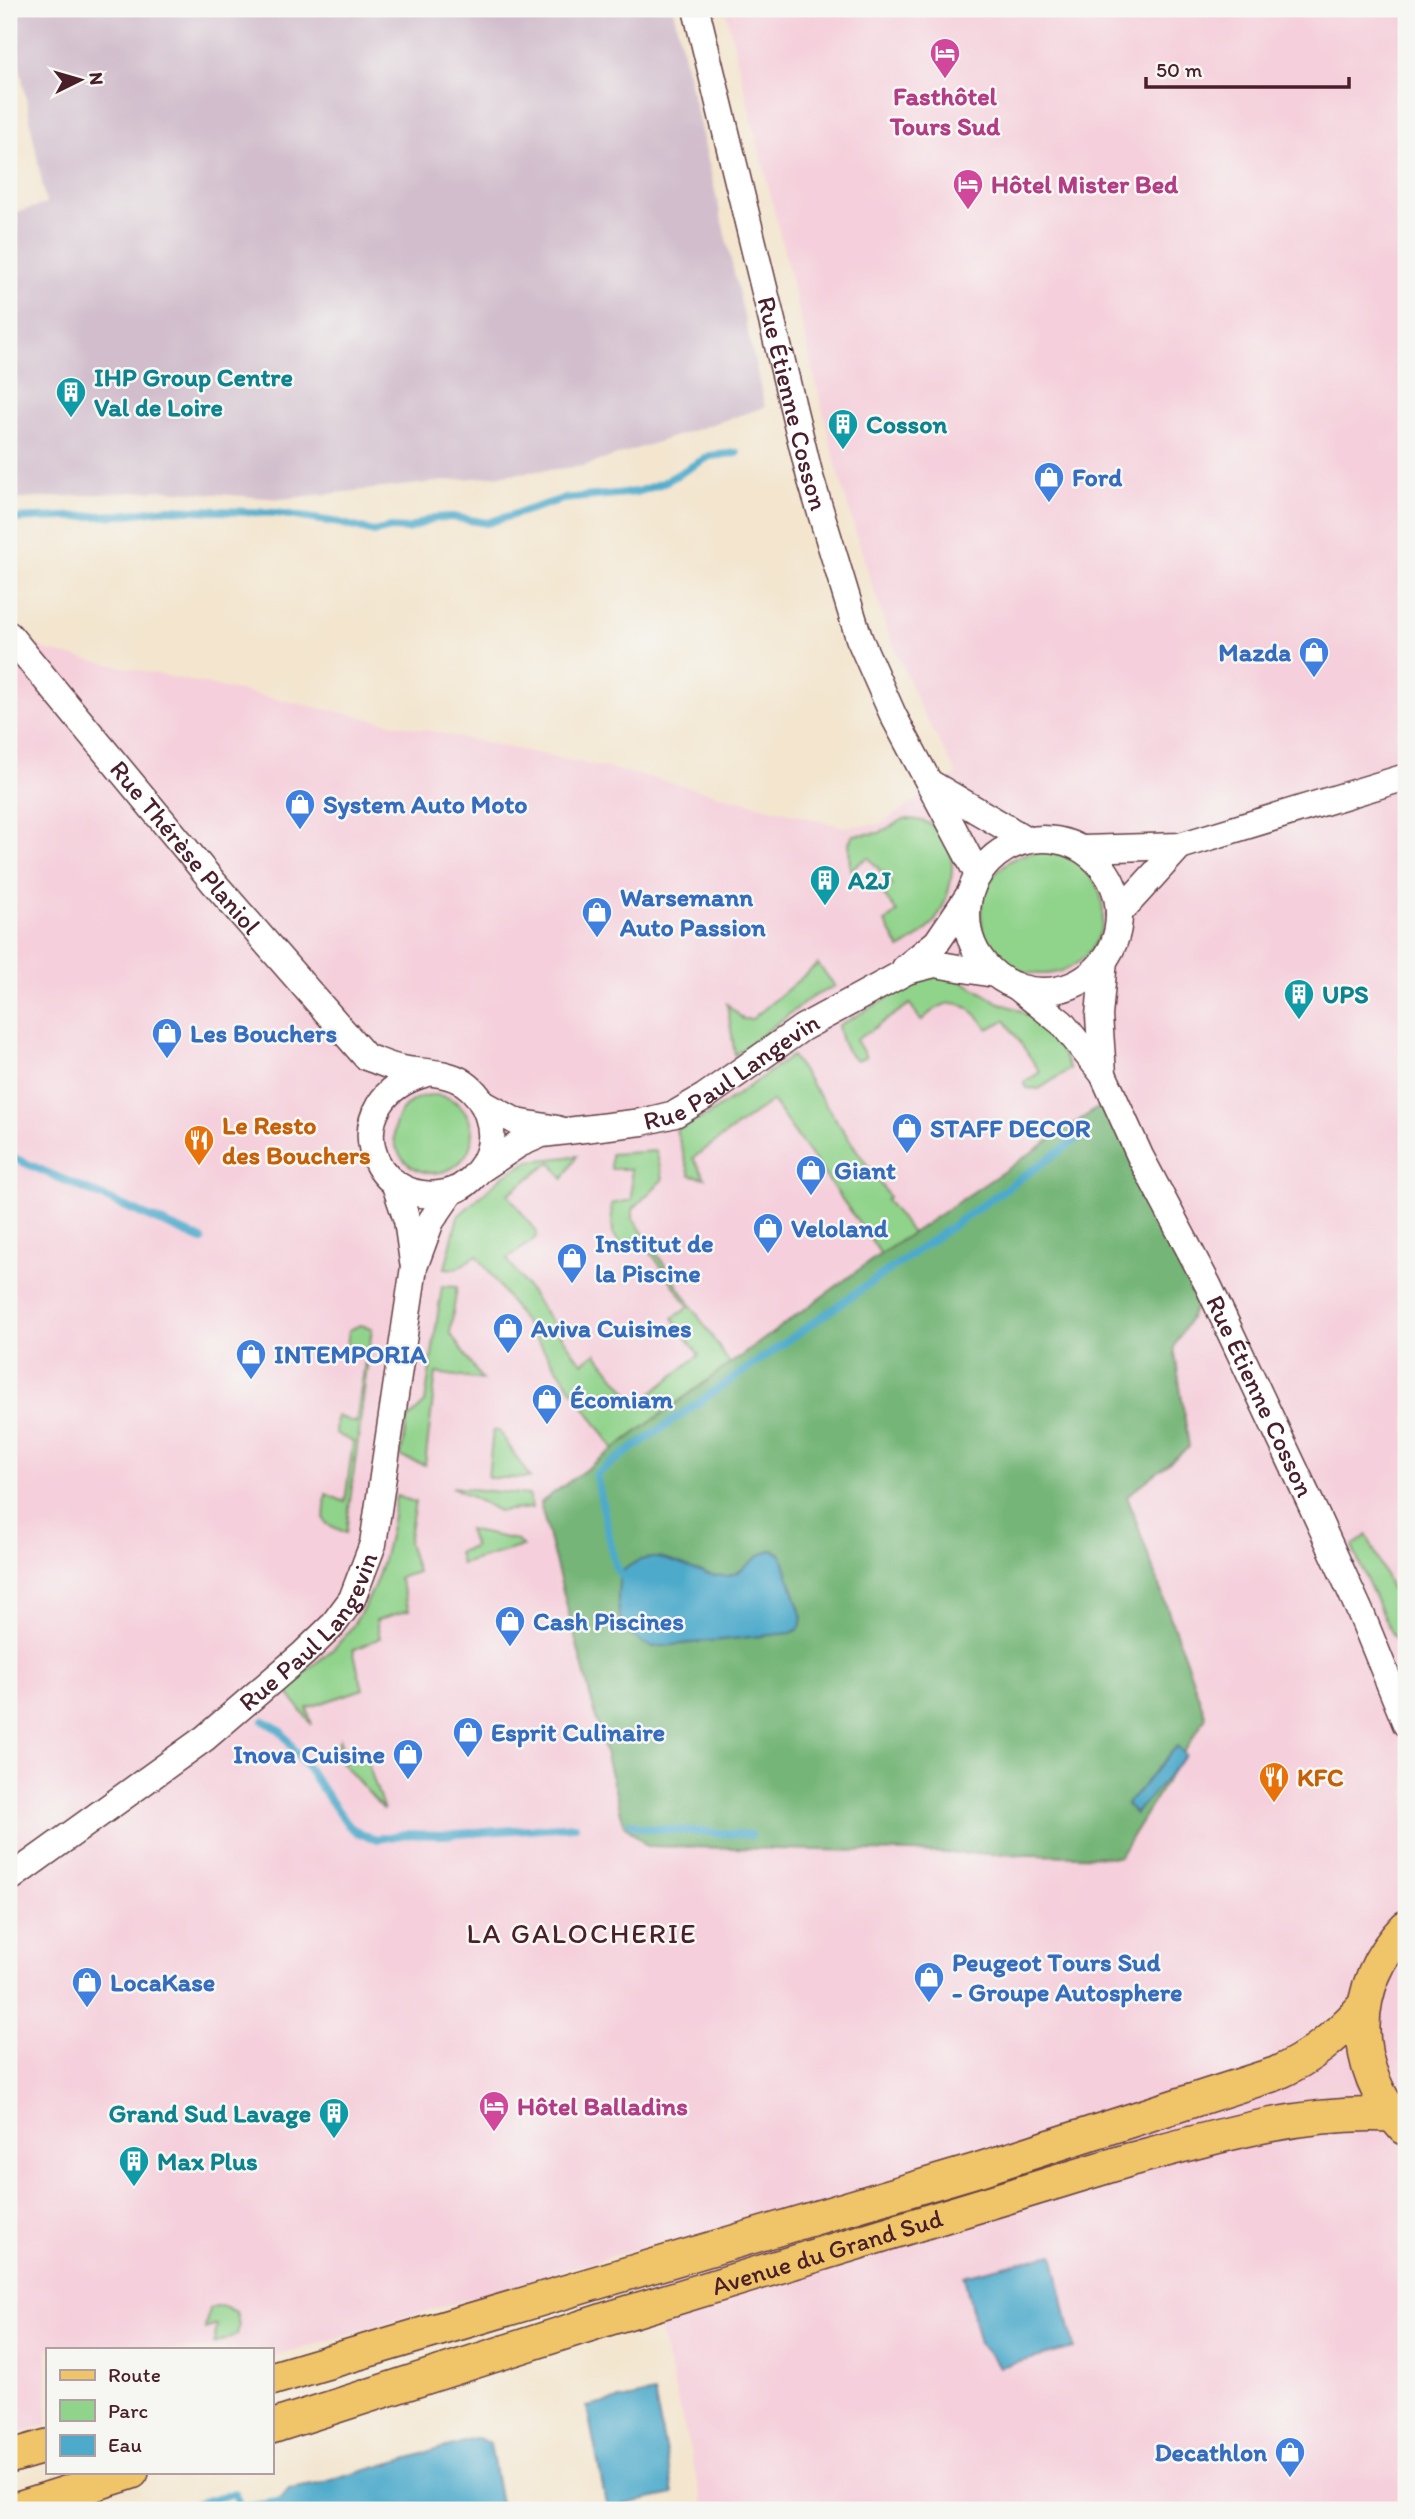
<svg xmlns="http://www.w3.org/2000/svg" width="1415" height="2519" font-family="Itim,sans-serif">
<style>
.built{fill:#f5cfdb}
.industrial{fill:#d1bdcc}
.green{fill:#90d38b;stroke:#6d795b;stroke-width:2}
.forest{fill:#74b577;stroke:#5f6a51;stroke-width:2}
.water{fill:#4daacb;stroke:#4c647b;stroke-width:2}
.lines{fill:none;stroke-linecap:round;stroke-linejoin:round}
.stream{stroke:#4daacb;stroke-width:8}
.minor-casing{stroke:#633d43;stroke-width:29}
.major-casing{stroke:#633d43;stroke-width:36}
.minor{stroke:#fff;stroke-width:26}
.major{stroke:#f0c469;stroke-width:33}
.labels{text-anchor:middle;stroke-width:5;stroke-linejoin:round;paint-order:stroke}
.hotel-label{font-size:26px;font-weight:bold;fill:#b23c85;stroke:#f6f6f2;text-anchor:start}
.culture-label{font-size:26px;font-weight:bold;fill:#0d838f;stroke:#f6f6f2;text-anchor:start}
.street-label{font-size:26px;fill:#4a1f2b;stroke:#f6f6f2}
.shop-label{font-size:26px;font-weight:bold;fill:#366cbe;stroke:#f6f6f2;text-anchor:start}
.food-label{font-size:26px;font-weight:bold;fill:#c56008;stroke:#f6f6f2;text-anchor:start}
.neighbourhood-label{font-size:28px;letter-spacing:2px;fill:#4a1f2b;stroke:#f6f6f2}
</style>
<rect width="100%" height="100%" fill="#f6f6f2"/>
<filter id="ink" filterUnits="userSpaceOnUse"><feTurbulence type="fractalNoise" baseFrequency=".0143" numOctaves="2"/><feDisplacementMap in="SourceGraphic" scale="14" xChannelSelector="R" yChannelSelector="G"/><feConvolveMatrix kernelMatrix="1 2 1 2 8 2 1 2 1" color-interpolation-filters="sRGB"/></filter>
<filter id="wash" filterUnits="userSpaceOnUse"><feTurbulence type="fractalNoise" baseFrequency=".00686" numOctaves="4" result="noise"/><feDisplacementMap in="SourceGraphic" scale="28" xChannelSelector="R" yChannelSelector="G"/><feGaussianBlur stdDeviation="1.57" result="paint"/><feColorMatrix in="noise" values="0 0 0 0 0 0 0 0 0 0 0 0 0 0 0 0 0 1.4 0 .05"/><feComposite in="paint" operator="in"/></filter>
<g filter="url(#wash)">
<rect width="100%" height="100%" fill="#f3e5ce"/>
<polygon class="built" points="725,9 1406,9 1406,2510 705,2510 639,2248 271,2358 271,2349 47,2349 47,2425 9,2436 9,626 47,651 649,777 844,827 880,824 957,774 920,707 887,630 864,560 837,469"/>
<polygon class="industrial" points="9,9 673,9 765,407 584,466 281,499 165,490 9,500 9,214 46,204"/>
<g class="green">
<path d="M904,819C964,817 960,885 934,922C925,934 913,941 900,949L885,922L897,912L882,893L893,885L868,857L850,870L849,843L853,835L879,833Z"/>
<circle cx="1042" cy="913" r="61"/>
<polygon points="818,964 835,986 812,997 735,1055 727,1004 743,1019 752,1019"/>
<path d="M942,974C966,982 974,988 996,1001C1003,1005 1013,1007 1021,1011C1045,1023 1060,1045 1070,1069L1039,1089L1027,1088L1024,1083L1040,1072L1005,1020L988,1029C967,1000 949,993 921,1021L910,1004L856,1040L866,1057L857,1060C844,1052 841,1040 838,1026L918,981Z"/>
<polygon points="792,1056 889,1197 886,1200 912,1233 881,1254 772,1101 693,1158 705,1178 690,1175 676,1130 707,1116"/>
<circle cx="433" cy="1134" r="39"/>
<polygon points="656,1151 663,1179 633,1209 633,1218 730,1364 614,1449 477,1255 456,1269 445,1268 458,1216 503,1176 530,1161 577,1156 563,1179 551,1162 508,1194 537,1233 536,1238 507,1259 576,1356 583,1363 596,1353 637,1405 699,1355 673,1318 689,1307 642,1240 626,1250 613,1234 611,1204 632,1200 631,1169 611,1169 611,1154"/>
<polygon points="442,1286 457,1287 450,1333 482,1380 436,1373 425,1465 401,1457 407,1420 425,1403"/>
<polygon points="360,1325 372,1328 346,1533 327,1524 324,1519 326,1494 345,1502 353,1442 335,1433 336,1416 356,1423 366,1355 347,1346 349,1330"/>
<polygon points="493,1430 499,1431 530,1478 488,1478"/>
<polygon points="452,1487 529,1495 532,1508 499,1511"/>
<path d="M396,1496L415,1502L408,1542L417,1572L399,1578L409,1610L376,1620L380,1638L353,1650L363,1689L307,1708L312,1725L288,1693L289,1688C301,1671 323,1660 337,1645C376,1603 388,1551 396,1496Z"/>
<polygon points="468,1530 516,1540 523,1546 461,1564 458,1552 474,1547"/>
<polygon points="1367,1535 1406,1621 1406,1647 1398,1643 1390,1631 1352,1547"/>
<polygon points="340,1739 346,1761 365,1755 384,1810 334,1754"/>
<polygon points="224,2306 236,2312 239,2327 237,2335 214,2344 217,2325 205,2329 209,2308"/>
</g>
<polygon class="forest" points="1114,1097 1208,1285 1174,1347 1189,1447 1127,1496 1206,1717 1119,1857 647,1846 624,1825 540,1503 872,1260"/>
<g class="water">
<path d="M773,1550L781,1554L802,1617L800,1628L791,1633L653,1647C614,1633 616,1610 620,1574C656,1536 689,1578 726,1576C745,1574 754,1553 773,1550Z"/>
<polygon points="1177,1746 1186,1755 1135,1814 1126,1805"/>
<polygon points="1053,2254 1074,2348 1000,2367 980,2344 964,2276"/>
<polygon points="654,2393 674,2494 607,2508 587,2407"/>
<polygon points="478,2438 490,2444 502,2510 283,2510 278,2502 289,2489 318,2484"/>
</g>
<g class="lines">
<g class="stream">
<polyline points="9,519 121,515 167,509 276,513 340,523 374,532 391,528 408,529 434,518 452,517 487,523 563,499 637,492 663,483 710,456 737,453"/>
<polyline points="9,1156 202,1240"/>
<polyline points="620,1574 615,1565 596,1474 1087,1132"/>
<polyline points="264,1721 280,1730 349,1826 360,1834 378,1839 406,1834 442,1835 575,1826"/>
<polyline points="630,1823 641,1828 751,1835"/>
<polyline points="173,2510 235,2493 240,2508 278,2502"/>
</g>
</g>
</g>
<g filter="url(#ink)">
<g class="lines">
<g class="minor-casing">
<g id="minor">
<path id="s1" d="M696,9L810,477L859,638L893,715L978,875"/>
<path id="s2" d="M9,635L214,883L366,1057C378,1061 390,1067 402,1069C422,1073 447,1071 464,1083C486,1098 497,1129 488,1154C481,1172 465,1189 446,1193C367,1209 336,1099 424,1074"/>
<polyline points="930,783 1027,840"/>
<circle cx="1043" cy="915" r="76"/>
<polyline points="1083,849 1180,846 1406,777"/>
<polyline points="1119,913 1180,846"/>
<polyline points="905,968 937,942 969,895"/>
<path id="s3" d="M1016,986L1062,1023L1103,1074L1140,1156L1208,1285L1311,1504L1362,1616L1406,1724"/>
<polyline points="1103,1074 1099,1016 1104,960"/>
<polyline points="482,1103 517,1122 557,1129"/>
<path id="s4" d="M480,1170L519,1144L542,1134L642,1122L675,1114L704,1097L802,1028L907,971L935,964L994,974"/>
<polyline points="394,1182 407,1220 413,1262"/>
<path id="s5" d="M9,1879L205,1738L303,1654L332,1626L352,1599L373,1544L414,1267L431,1221L451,1192"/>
</g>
</g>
<g class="major-casing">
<g id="major">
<path d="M1404,2128C1349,2069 1349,1984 1406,1927"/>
<path d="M271,2379L977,2170L1275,2074C1311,2058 1337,2036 1363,2007"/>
<path id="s6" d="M271,2427L607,2319L1129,2160C1214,2137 1303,2110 1392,2115"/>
<polyline points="9,2457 47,2446"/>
<polyline points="12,2510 132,2472"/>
</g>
</g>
<use href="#minor" class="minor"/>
<use href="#major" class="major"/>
</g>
</g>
<defs>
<g id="hotel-pin" transform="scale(1.575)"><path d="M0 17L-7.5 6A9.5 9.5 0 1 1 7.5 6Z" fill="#d1479c" stroke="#f6f6f2"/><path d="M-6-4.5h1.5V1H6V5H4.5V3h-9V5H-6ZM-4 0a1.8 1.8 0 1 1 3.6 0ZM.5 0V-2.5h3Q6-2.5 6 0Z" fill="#fff"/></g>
<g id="building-pin" transform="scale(1.575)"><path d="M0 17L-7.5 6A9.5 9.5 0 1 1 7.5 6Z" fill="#0f9aa8" stroke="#f6f6f2"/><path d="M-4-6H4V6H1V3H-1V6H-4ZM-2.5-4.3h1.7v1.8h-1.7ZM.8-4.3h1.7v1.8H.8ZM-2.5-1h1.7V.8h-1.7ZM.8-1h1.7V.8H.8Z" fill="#fff"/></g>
<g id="shop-pin" transform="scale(1.575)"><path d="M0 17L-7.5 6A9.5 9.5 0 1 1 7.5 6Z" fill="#3f7fe0" stroke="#f6f6f2"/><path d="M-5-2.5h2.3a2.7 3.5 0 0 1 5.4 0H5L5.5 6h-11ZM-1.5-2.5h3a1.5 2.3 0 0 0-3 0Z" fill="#fff"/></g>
<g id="restaurant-pin" transform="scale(1.575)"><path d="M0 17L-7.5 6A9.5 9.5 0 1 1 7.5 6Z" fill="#e8710a" stroke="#f6f6f2"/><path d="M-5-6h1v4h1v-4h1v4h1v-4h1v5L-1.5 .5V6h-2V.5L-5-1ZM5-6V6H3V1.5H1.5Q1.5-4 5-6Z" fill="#fff"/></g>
</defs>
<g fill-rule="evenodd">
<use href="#hotel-pin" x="945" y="53"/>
<use href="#hotel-pin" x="968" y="184"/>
<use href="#building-pin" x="71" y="392"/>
<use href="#building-pin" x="843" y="424"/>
<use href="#shop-pin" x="1049" y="477"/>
<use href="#shop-pin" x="1314" y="652"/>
<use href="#shop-pin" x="300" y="804"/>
<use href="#building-pin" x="825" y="880"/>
<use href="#shop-pin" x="597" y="912"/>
<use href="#building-pin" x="1299" y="994"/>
<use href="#shop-pin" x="167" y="1033"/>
<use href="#shop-pin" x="907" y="1128"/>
<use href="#restaurant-pin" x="199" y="1140"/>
<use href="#shop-pin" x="811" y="1170"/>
<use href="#shop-pin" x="768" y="1228"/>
<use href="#shop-pin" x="572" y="1258"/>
<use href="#shop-pin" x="508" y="1328"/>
<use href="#shop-pin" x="251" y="1354"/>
<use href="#shop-pin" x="547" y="1399"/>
<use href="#shop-pin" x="510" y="1621"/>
<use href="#shop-pin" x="468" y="1732"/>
<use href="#shop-pin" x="408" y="1754"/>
<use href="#restaurant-pin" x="1274" y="1777"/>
<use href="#shop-pin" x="929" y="1977"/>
<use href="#shop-pin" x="87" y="1982"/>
<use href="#hotel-pin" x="494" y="2106"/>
<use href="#building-pin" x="334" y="2113"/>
<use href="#building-pin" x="134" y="2161"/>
<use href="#shop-pin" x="1290" y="2452"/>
</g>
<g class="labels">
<g class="hotel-label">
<text x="945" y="105" text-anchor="middle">Fasthôtel<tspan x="945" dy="30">Tours Sud</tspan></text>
<text x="991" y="193">Hôtel Mister Bed</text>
<text x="517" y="2115">Hôtel Balladins</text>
</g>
<g class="culture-label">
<text x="94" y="386">IHP Group Centre<tspan x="94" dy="30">Val de Loire</tspan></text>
<text x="866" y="433">Cosson</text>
<text x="848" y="889">A2J</text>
<text x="1322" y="1003">UPS</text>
<text x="311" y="2122" text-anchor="end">Grand Sud Lavage</text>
<text x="157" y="2170">Max Plus</text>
</g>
<g class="street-label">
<text dy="9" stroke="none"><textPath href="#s1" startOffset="406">Rue Étienne Cosson</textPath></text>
<text dy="9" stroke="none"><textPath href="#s2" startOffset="276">Rue Thérèse Planiol</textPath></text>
<text dy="9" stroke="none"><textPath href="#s4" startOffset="276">Rue Paul Langevin</textPath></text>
<text dy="9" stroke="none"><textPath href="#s3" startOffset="483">Rue Étienne Cosson</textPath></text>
<text dy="9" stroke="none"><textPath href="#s5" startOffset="392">Rue Paul Langevin</textPath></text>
<text dy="9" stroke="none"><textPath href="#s6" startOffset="583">Avenue du Grand Sud</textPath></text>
</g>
<g class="shop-label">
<text x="1072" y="486">Ford</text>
<text x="1291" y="661" text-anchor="end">Mazda</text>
<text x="323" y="813">System Auto Moto</text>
<text x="620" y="906">Warsemann<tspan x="620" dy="30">Auto Passion</tspan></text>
<text x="190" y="1042">Les Bouchers</text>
<text x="930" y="1137">STAFF DECOR</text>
<text x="834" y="1179">Giant</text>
<text x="791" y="1237">Veloland</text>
<text x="595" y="1252">Institut de<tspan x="595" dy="30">la Piscine</tspan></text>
<text x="531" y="1337">Aviva Cuisines</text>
<text x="274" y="1363">INTEMPORIA</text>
<text x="570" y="1408">Écomiam</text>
<text x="533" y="1630">Cash Piscines</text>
<text x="491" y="1741">Esprit Culinaire</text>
<text x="385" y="1763" text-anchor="end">Inova Cuisine</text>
<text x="952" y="1971">Peugeot Tours Sud<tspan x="952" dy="30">- Groupe Autosphere</tspan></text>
<text x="110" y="1991">LocaKase</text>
<text x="1267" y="2461" text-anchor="end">Decathlon</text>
</g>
<g class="food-label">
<text x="222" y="1134">Le Resto<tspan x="222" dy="30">des Bouchers</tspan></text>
<text x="1297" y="1786">KFC</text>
</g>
<g class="neighbourhood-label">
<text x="582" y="1943">LA GALOCHERIE</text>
</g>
</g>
<rect width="1415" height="2519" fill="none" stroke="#f6f6f2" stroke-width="35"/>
<rect x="46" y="2348" width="228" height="126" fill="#f6f6f2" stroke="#b1a0a2" stroke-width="2"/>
<rect x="60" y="2370" width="35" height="10" fill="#f0c469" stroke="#b1a0a2" stroke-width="2"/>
<text x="108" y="2382" font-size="21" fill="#4a1f2b">Route</text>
<rect x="60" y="2400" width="35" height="21" fill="#90d38b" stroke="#b1a0a2" stroke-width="2"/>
<text x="108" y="2418" font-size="21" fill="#4a1f2b">Parc</text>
<rect x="60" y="2435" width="35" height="21" fill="#4daacb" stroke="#b1a0a2" stroke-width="2"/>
<text x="108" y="2452" font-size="21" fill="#4a1f2b">Eau</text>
<g transform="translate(80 80) rotate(85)" stroke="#f6f6f2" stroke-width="5" paint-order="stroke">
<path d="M0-5L12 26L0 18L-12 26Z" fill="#4a1f2b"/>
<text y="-10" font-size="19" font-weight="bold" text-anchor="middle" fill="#4a1f2b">N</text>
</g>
<path d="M1146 77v10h203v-10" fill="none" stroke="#4a1f2b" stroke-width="3.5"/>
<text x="1156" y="77" font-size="21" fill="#4a1f2b" stroke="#f6f6f2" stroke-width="5" paint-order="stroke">50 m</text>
</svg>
